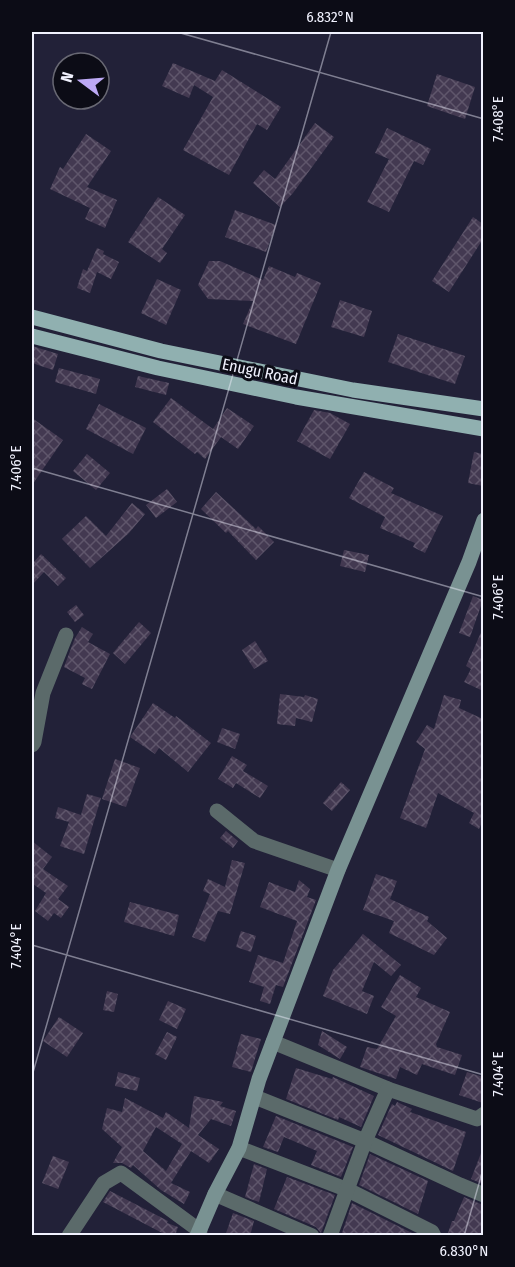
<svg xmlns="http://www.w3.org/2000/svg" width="515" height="1267" font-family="'Fira Sans Condensed',sans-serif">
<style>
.building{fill:url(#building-cross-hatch);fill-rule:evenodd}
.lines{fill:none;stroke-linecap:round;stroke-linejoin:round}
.street{stroke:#5b6a6a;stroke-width:15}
.secondary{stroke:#799292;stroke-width:15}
.primary{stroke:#90b0b0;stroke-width:15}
.ticks{fill:none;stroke:#f1f2fe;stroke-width:1.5;stroke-opacity:0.45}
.labels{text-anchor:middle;stroke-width:6;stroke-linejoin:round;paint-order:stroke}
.street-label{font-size:16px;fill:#f1f2fe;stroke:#0c0c16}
.neatline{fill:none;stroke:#f1f2fe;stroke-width:2}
.ticks-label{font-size:15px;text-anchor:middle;fill:#f1f2fe}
</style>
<defs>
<pattern id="building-cross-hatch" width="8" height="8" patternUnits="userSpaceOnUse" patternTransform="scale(1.5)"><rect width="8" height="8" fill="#433951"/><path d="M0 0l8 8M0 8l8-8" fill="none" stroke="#5f566b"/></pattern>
</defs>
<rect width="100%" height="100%" fill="#222138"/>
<g class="building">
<polygon points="173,63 215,81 222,70 281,107 267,130 257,124 229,175 183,150 213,97 194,85 189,98 162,86"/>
<polygon points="437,74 475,87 465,119 427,106"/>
<polygon points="315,123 334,137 293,193 280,207 253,183 264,170 275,179"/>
<polygon points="387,128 431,149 423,165 414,161 389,212 367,202 389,159 375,153"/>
<polygon points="86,134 111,151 87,187 117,200 105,228 85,219 90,208 50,189 60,167 63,169"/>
<polygon points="158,197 185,215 162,249 167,253 160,263 128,242"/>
<polygon points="235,210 276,225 266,252 225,237"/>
<polygon points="473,217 483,224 483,239 449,292 432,281"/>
<polygon points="97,248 104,251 103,254 119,262 111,279 97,272 90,293 77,288 83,269 87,271"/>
<polygon points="209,261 220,261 263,280 269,266 295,277 297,273 321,283 296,344 243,324 253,301 208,299 198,285"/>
<polygon points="157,279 181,290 166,325 141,313"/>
<polygon points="340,300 372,311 364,337 331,327"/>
<polygon points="398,334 465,356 455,384 388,362"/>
<polygon points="32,346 58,354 53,370 32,363"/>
<polygon points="59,368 100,379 96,394 55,382"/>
<polygon points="138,376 169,383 166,395 135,387"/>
<polygon points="171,398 213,429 227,408 254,426 238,449 221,437 205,459 197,452 195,454 153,422"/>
<polygon points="99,404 146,428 133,454 86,429"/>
<polygon points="314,410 330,413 350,424 330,459 297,441"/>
<polygon points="32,418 63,440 32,485"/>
<polygon points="474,452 483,454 483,486 468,483"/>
<polygon points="87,454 110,473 96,490 73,471"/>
<polygon points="364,472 394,488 391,493 443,516 425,553 413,547 415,543 380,528 385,517 349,498"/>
<polygon points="167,489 177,502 156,518 146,505"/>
<polygon points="216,492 256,529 258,526 274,542 256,560 228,531 226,533 201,509"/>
<polygon points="132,503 145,514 129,533 90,568 62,539 86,516 106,536"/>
<polygon points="344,550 369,555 365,572 340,566"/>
<polygon points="41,554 66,578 58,586 44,572 32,585 32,564"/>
<polygon points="473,596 483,600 470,637 459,633"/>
<polygon points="76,605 84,615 75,622 67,612"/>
<polygon points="139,622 151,633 125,664 113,653"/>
<polygon points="82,627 93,634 88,642 110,654 92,689 82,684 85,678 64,667 75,638"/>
<polygon points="483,628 483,691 464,682 471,669 466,666"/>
<polygon points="255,641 268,661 254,669 242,650"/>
<polygon points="280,694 304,697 305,695 318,699 312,722 296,718 295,726 277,724"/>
<polygon points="444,695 461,700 459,708 483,719 483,820 479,829 469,823 474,813 438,793 426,828 400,818 425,749 416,742 427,725 434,729"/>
<polygon points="153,703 175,718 176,716 211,743 188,772 159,748 155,754 130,737"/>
<polygon points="222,728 240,734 235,749 217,742"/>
<polygon points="232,756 247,765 243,771 268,786 260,798 236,783 233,788 218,779"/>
<polygon points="115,759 140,768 126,807 102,799"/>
<polygon points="341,782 350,790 332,811 323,803"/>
<polygon points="87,794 101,798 84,854 60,846 69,822 55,818 58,807 81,815"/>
<polygon points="226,831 238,841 233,848 220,838"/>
<polygon points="32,841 52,857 43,869 68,886 58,899 69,907 61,918 54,913 48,921 35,911 46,893 33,884 32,886"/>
<polygon points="232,860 245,863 230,914 218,911 205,942 192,937 210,894 203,891 208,879 225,887"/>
<polygon points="376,874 397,881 390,899 429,917 427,921 447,938 434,955 389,933 394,921 363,910"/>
<polygon points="299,880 310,889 307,897 316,900 283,987 276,985 270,1004 260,1001 264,987 249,982 258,955 283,963 297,921 260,907 269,882 295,892"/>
<polygon points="130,902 179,915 174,936 124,922"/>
<polygon points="241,931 256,936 251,952 236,947"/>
<polygon points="363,934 401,965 391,976 374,962 362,991 374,996 367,1014 323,996 333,970"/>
<polygon points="400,975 421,988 416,997 450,1012 436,1044 437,1047 462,1055 455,1075 422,1064 417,1075 400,1067 396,1079 360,1067 367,1047 377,1049 396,1016 381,1007"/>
<polygon points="107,991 118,994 114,1012 103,1010"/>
<polygon points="168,1001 186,1009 177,1029 159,1020"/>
<polygon points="59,1017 83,1033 67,1057 43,1041"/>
<polygon points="322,1031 347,1047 340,1059 318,1045"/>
<polygon points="167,1032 177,1037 166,1060 155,1054"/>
<polygon points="241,1034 261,1039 251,1072 232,1067"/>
<polygon points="296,1068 332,1079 333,1077 374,1096 361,1127 339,1117 338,1120 286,1099"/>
<polygon points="118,1072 140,1078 137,1091 115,1086"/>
<polygon points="467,1072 483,1077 483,1103 459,1095"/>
<path d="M194,1096L223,1102L220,1106L236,1111L231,1126L211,1119L198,1135L219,1149L209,1163L191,1151L171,1183L190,1192L184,1204L161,1190L133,1165L131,1168L122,1163H113L122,1147L102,1129L107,1108L122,1112L125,1098L163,1118L166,1112L189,1128ZM156,1127L182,1144L166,1171L143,1151Z"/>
<polygon points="397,1102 412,1109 410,1112 466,1132 453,1171 378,1135 392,1104 395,1106"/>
<polygon points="276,1116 353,1147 341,1177 311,1165 317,1151 284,1137 278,1152 263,1147"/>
<polygon points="483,1148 483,1184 471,1179"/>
<polygon points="370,1154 428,1181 418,1214 359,1185"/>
<polygon points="53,1156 69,1162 58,1189 42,1183"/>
<polygon points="254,1164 267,1169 259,1202 245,1197"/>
<polygon points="287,1177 335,1195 321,1233 316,1227 274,1209"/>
<polygon points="110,1191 168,1221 167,1223 178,1227 175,1236 168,1236 103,1202"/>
<polygon points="464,1197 483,1205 483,1236 447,1236 452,1221 454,1221"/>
<polygon points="352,1203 412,1233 411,1236 341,1236"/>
<polygon points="233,1213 254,1221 250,1236 225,1236"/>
</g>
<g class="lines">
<g class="street">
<polyline points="32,745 34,742 43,693 66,635"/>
<polyline points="217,811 254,841 338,870"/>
<polyline points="273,1042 388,1089 477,1119 484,1114"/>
<polyline points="255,1097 365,1141 460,1185 484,1195"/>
<polyline points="239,1148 348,1190 432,1232 434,1236"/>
<polyline points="215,1194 312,1236"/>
<polyline points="69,1236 104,1183 121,1173 200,1231"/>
<polyline points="330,1236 365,1141 388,1089"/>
</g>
<polyline class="secondary" points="197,1236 215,1194 239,1148 259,1079 338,870 469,562 484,520"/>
<g class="primary">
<polyline points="32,317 161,351 353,390 484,409"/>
<polyline points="32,336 158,368 296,397 484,429"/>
</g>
</g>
<path class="ticks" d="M177,32L484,119M32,468L484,597M32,945L484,1075M32,1076L331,32M464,1236L484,1166"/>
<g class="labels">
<g class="street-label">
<text transform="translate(260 371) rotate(12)" y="6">Enugu Road</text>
</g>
</g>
<rect width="515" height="1267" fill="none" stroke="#0c0c16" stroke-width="66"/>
<g transform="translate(81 81) rotate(286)"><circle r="28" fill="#0c0c16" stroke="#686873" stroke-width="1.5"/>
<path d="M0-4.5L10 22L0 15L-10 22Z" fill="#bda9f5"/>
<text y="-9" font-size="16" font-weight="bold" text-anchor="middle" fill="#f1f2fe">N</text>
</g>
<rect x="33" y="33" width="449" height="1201" class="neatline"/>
<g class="ticks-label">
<text x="330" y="22">6.832°N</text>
<text transform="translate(498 119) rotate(-90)" y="5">7.408°E</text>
<text transform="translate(16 468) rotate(-90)" y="5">7.406°E</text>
<text transform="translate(498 597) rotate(-90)" y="5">7.406°E</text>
<text transform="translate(16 946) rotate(-90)" y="5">7.404°E</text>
<text transform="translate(498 1074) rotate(-90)" y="5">7.404°E</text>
<text x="464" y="1256">6.830°N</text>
</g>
</svg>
